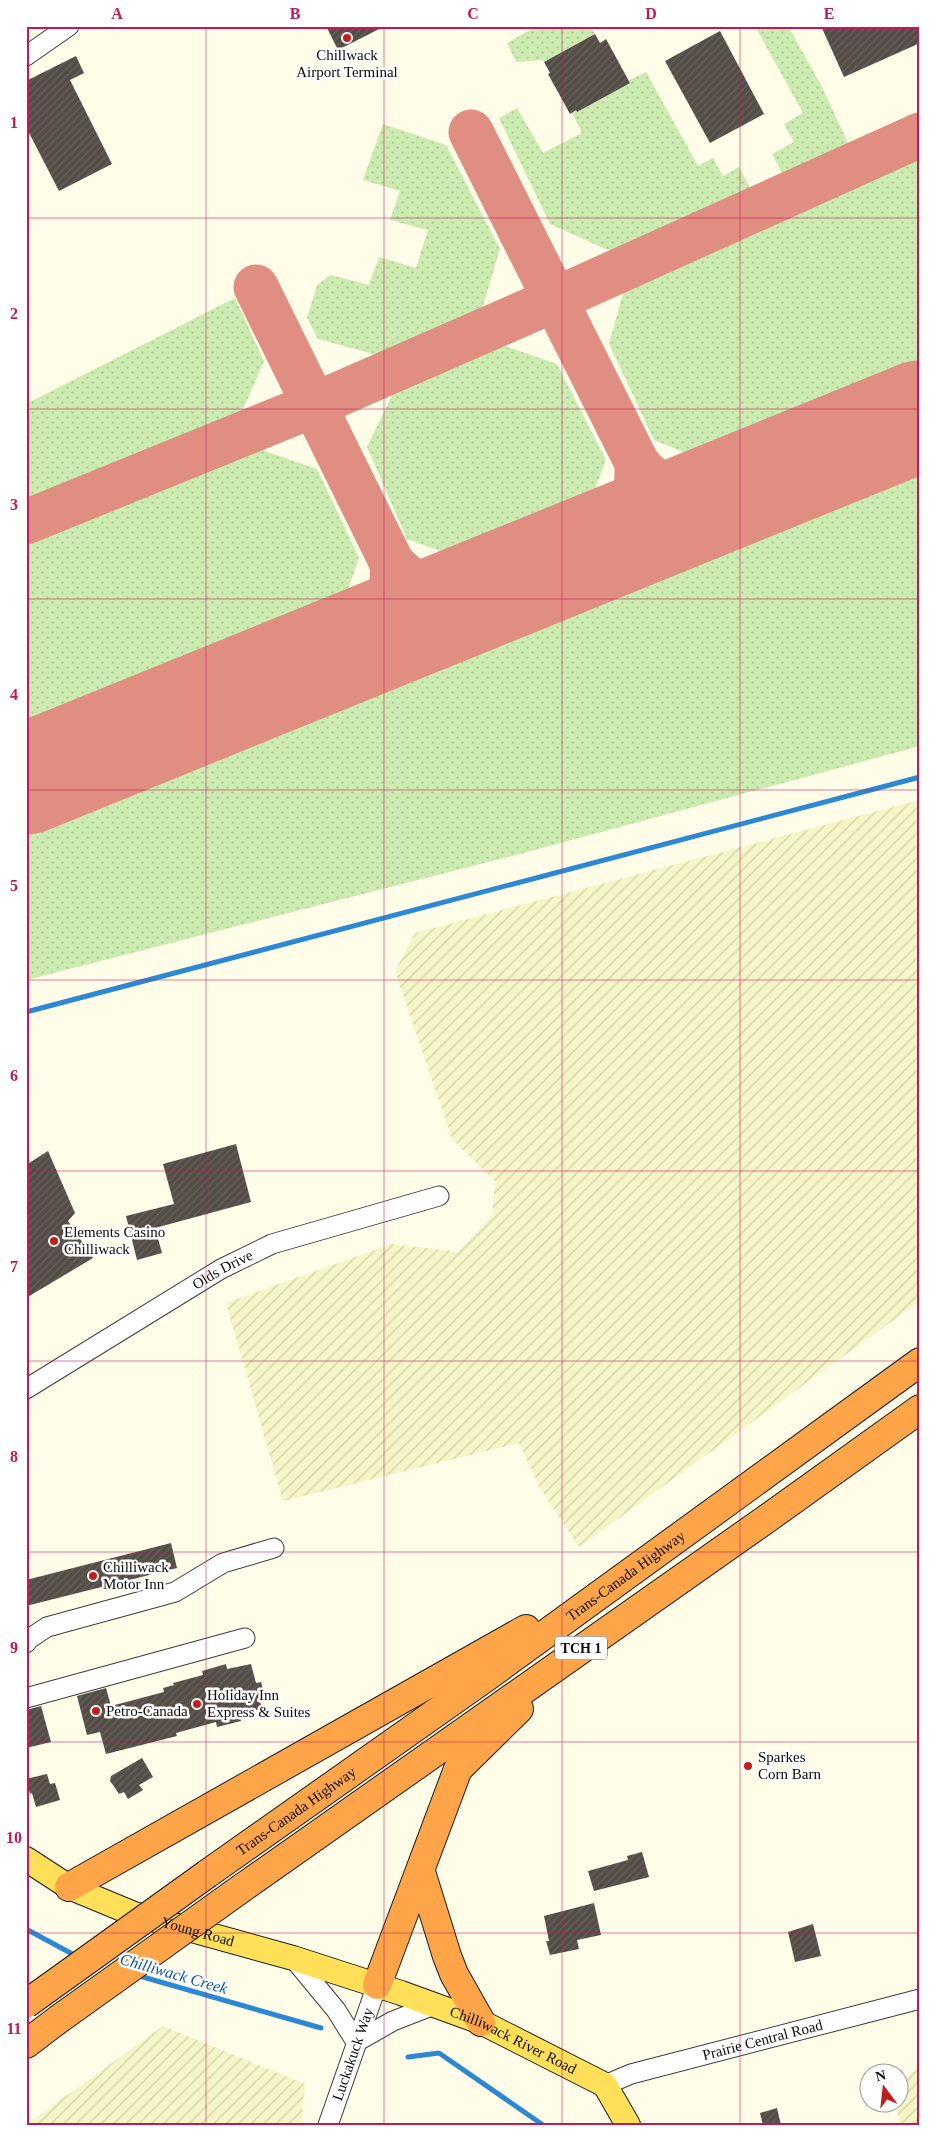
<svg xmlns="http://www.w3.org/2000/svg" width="946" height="2151" font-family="'Times New Roman',serif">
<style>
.farmland{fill:url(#farmland-furrows)}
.grass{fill:url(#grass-dots)}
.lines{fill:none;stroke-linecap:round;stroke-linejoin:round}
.stream{stroke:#2c88d5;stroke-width:5}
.taxiway{stroke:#e08d82;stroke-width:45}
.runway{stroke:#e08d82;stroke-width:111}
.building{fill:url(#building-hatch)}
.minor-casing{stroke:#3d3d3d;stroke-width:21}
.major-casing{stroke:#1b1b1b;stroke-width:26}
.highway-casing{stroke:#1b1b1b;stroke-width:30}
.minor{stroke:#fff;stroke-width:19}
.major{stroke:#ffe058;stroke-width:24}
.highway{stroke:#fda548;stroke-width:28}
.highway-bridge-casing{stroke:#1b1b1b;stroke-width:30;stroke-linecap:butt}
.highway-bridge{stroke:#fda548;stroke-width:28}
.grid{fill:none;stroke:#c2185b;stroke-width:1;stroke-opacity:0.55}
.poi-dot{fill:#c11e1c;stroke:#fff;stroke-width:2}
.labels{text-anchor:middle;stroke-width:5;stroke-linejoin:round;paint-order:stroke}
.shield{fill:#fff;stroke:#545454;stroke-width:1}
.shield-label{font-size:14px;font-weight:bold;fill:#0a0a0a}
.poi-label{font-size:15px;fill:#0a0a0a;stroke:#fff;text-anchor:start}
.street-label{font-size:15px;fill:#0a0a0a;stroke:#fff}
.water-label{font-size:16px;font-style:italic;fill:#0e59a2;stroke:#fff}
.neatline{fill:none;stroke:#c2185b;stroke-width:2}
.grid-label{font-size:16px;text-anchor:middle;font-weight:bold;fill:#c2185b}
</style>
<defs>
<pattern id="farmland-furrows" width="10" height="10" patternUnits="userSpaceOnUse" patternTransform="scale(1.25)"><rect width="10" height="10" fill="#f6f5c7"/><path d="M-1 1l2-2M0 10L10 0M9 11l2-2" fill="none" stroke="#d2d1aa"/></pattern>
<pattern id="grass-dots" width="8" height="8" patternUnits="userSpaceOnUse" patternTransform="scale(1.25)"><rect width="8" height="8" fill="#cbebb0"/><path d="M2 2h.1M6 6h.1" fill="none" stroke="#adc896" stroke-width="1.8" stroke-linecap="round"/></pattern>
<pattern id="building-hatch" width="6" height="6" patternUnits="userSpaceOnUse" patternTransform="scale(1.25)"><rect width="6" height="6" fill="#544c46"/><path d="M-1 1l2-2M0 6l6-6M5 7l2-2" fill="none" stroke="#68615c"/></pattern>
</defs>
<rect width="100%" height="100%" fill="#fffce8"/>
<g class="farmland">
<polygon points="920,800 920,1301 579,1547 540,1488 519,1443 283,1501 226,1303 392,1244 458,1252 492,1215 495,1181 452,1139 395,971 415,933"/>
<polygon points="163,2026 305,2084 301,2125 26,2125"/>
<polygon points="920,2066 920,2125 900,2125 896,2104 898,2104 899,2085"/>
</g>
<g class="grass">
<polygon points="537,26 597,26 592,29 595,34 544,62 543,60 516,62 507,43"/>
<polygon points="755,26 788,26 822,87 849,145 783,175 772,154 794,142 784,124 803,113"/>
<polygon points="646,72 698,166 713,158 723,176 739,167 752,191 610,251 550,224 499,118 517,108 543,153 582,133 570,109"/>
<polygon points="383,124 446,145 500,249 482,309 377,355 318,339 307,318 317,285 331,275 369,285 379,257 416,268 428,230 390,220 400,191 363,180"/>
<polygon points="920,153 920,386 720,467 654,440 609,344 625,286"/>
<polygon points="235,298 264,361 241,414 26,500 26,404"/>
<polygon points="499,344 557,364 606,460 584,518 473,563 407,539 367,447 395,389"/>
<polygon points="920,441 920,746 516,855 26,980 26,805"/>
<polygon points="253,447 317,469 359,558 338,618 26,745 26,537"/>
</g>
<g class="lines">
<g class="stream">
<polyline points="26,1012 920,777"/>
<polyline points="26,1929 78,1957"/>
<polyline points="136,1975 321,2028"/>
<polyline points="408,2057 439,2053 543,2125"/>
</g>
<g class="taxiway">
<path d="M471,132L637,463C659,493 690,496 724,495"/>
<path d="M256,287L392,563C422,594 433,596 474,597"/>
<polyline points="26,522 314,405 554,300 920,135"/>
<path d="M595,548C626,520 639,507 637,463"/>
<path d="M366,641C370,637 377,632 380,627C392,609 393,584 392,563"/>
</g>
<polyline class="runway" points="26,779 920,416"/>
</g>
<g class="building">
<polygon points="326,26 385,26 338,50"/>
<polygon points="821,26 920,26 920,43 844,77"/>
<polygon points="720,31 764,114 710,143 665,61"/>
<polygon points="595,34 600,43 606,39 630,83 577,112 576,110 570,114 548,74 550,73 544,62"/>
<polygon points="76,56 84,73 70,80 112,164 59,191 26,127 26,81"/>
<polygon points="236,1144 251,1202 155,1228 162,1253 137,1260 126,1216 174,1204 163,1164"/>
<polygon points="48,1151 75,1213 68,1221 93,1258 26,1298 26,1165"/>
<polygon points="171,1543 177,1568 26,1606 26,1580"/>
<polygon points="226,1664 227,1669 251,1664 256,1683 261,1682 265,1697 259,1698 262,1708 239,1716 241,1721 217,1727 216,1722 176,1733 177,1736 106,1754 100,1732 87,1735 77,1696 106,1688 111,1706 164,1692 163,1688 174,1685 173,1683 203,1675 202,1671"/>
<polygon points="41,1706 51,1742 26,1748 26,1710"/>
<polygon points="142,1758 153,1777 139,1785 143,1790 128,1799 124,1792 119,1794 113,1785 110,1781 111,1776"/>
<polygon points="47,1774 50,1784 55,1783 60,1800 36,1807 32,1793 30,1794 26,1779"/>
<polygon points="642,1852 649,1877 594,1891 588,1871 628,1860 627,1856"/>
<polygon points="594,1903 601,1935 577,1940 579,1949 550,1955 546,1941 549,1941 544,1916"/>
<polygon points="813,1924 821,1956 795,1962 788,1932"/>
<polygon points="777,2108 781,2125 763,2125 760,2113"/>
</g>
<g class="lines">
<g class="minor-casing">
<g id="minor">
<polyline points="26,56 69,26"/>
<path id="s1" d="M26,1389L221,1269L272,1244L439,1196"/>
<polyline points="26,1643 29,1639 47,1627 175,1592 223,1563 274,1548"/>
<polyline points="26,1698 245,1638"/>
<polyline points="293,1958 336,2010 356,2042"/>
<polyline points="356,2042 393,2021 434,2005"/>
<path id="s2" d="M605,2085L631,2074L920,1999"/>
<path id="s3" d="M328,2125L377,1985"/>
</g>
</g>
<g class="major-casing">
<g id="major">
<path id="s4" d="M26,1859L69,1887L134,1914L293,1958L401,1993L481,2022L605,2085L628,2125"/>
</g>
</g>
<g class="highway-casing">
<g id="highway">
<polyline points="421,1872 447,1956 454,1974 481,2022"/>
<path id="s5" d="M207,1874L485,1678L920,1362"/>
<polyline points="69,1887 526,1629"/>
<polyline points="242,1888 765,1520 920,1409"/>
<polyline points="377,1985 458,1769 519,1709"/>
<polyline points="26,2044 59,2019"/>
</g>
</g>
<use href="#minor" class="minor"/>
<use href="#major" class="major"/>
<use href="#highway" class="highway"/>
<g class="highway-bridge-casing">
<g id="highway-bridge">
<polyline points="26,2004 207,1874"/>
<polyline points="59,2019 242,1888"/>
</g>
</g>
<use href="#highway-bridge" class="highway-bridge"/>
</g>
<path class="grid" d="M206,26V2125M384,26V2125M562,26V2125M740,26V2125M26,218H920M26,409H920M26,599H920M26,790H920M26,980H920M26,1171H920M26,1361H920M26,1552H920M26,1742H920M26,1933H920"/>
<g class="poi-dot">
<circle cx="347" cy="38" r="5"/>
<circle cx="54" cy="1241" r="5"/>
<circle cx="93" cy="1576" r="5"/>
<circle cx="197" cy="1704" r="5"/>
<circle cx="96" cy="1711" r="5"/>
<circle cx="748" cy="1766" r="5"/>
</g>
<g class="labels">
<rect class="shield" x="555" y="1636.5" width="52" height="23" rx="4"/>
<g class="shield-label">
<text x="581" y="1653">TCH 1</text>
</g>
<g class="poi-label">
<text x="347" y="60" text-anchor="middle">Chillwack<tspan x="347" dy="17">Airport Terminal</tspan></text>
<text x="64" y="1237">Elements Casino<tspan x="64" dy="17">Chilliwack</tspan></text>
<text x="103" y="1572">Chilliwack<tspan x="103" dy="17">Motor Inn</tspan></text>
<text x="207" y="1700">Holiday Inn<tspan x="207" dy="17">Express &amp; Suites</tspan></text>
<text x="106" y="1716">Petro-Canada</text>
<text x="758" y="1762">Sparkes<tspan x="758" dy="17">Corn Barn</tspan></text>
</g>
<g class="street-label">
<text dy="5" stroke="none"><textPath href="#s1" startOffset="230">Olds Drive</textPath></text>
<text dy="5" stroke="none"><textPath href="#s5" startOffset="514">Trans-Canada Highway</textPath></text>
<text dy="5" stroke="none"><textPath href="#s5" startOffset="109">Trans-Canada Highway</textPath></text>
<text dy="5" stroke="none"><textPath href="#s4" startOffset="188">Young Road</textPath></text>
<text dy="5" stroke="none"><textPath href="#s2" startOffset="164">Prairie Central Road</textPath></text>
<text dy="5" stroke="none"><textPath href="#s4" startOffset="522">Chilliwack River Road</textPath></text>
<text dy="5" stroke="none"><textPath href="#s3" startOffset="75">Luckakuck Way</textPath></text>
</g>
<g class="water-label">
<text transform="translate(174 1973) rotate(16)" y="6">Chilliwack Creek</text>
</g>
</g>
<rect width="946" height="2151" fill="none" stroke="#ffffff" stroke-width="55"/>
<g transform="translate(884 2088) rotate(345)"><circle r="24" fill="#ffffff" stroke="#9d9d9d"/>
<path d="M0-4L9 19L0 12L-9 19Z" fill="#c11e1c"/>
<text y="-8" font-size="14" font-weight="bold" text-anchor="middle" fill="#0a0a0a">N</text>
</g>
<rect x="28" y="28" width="890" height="2096" class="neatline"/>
<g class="grid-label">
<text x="117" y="19">A</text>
<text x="295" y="19">B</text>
<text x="473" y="19">C</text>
<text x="651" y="19">D</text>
<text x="829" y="19">E</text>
<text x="14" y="128">1</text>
<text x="14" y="319">2</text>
<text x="14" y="510">3</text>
<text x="14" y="700">4</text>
<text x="14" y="891">5</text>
<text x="14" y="1081">6</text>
<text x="14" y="1272">7</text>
<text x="14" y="1462">8</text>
<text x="14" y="1653">9</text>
<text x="14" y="1843">10</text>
<text x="14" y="2034">11</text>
</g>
</svg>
